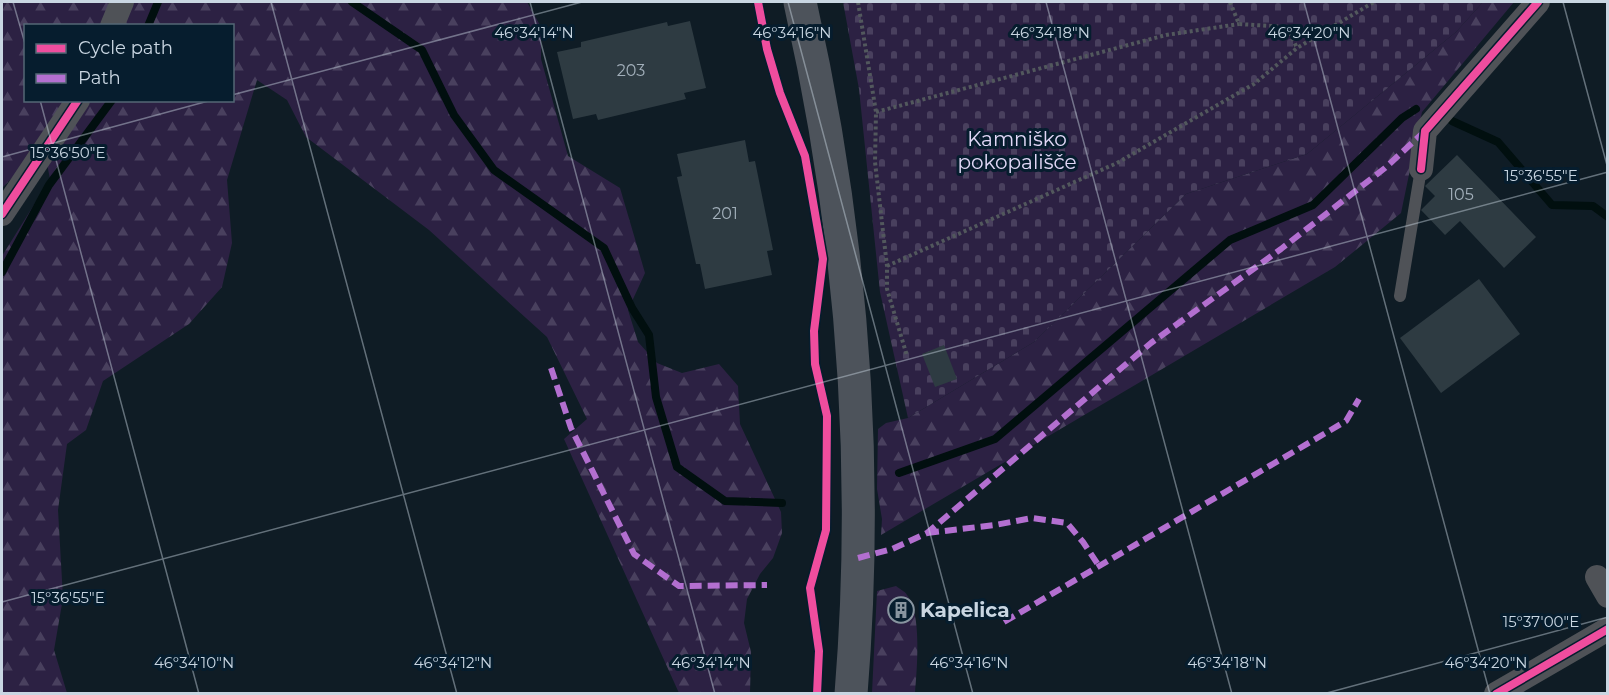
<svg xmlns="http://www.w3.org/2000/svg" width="1609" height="695" font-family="Montserrat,sans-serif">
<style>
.forest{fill:url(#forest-firs);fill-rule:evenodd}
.cemetery{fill:url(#cemetery-stones)}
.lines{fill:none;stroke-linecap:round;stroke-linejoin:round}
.stream{stroke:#010f0f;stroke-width:8}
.building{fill:#2e3b42}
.path{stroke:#52585d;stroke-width:4;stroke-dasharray:3 3;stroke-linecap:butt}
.service{stroke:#4f5257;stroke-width:12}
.minor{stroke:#4f5257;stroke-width:24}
.primary{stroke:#4d535b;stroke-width:33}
.quiet{stroke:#b36fd0;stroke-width:6;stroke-dasharray:12 6;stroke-linecap:butt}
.cycleway-casing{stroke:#061d2e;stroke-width:11}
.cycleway{stroke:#ef4d9e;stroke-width:8}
.ticks{fill:none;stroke:#c9d6e2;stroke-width:1.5;stroke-opacity:0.45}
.labels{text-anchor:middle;stroke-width:6;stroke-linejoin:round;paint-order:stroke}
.number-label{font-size:16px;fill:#a2afba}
.park-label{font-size:20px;fill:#e2d8f7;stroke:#061d2e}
.poi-label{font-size:20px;font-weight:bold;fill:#c9d6e2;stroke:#061d2e;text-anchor:start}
.ticks-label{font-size:15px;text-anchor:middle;fill:#c9d6e2;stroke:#061d2e;stroke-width:6;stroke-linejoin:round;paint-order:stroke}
</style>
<defs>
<pattern id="forest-firs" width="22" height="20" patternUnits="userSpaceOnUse" patternTransform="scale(1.5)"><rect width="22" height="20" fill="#2c2143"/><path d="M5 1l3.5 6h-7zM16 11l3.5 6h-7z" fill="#49405e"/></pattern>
<pattern id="cemetery-stones" width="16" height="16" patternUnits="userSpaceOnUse" patternTransform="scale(1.5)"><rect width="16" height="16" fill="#2c2143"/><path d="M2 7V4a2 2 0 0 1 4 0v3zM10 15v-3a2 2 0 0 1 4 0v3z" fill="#49405e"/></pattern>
</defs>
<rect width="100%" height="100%" fill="#0f1c25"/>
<g class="forest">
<path d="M2,2H527L541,27V59L568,156L620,188L645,273L628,310L638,342L657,363L682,373L719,364L738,386L740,424L781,512L782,533L773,558L760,574L747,599L744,623L751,652L750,693H679L564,439L587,419L547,337L429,230L306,137L287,100L257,80L227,180L232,243L222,287L189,324L103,381L86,430L67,444L58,510L63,598L54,650L67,693H2V256L50,179L47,164L33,157L2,188ZM26,26H232V100H26Z"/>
<polygon points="1483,2 1514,2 1422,112 1401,213 1335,267 881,535 882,519 877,489 878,429 886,423 908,418 1034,342 1186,194 1307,154 1456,32"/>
<path d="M896,586C899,589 905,591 907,595C922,612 917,671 915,693H872L877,591Z"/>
</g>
<polygon class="cemetery" points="843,2 1483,2 1456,32 1307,154 1186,194 1034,342 908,418 880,292 859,89"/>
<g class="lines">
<g class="stream">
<polyline points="352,2 422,50 454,115 494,170 604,248 632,308 649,335 656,397 677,467 725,501 782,503"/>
<polyline points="148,26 158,2"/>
<polyline points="1452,121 1498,142 1552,205 1593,206 1608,217"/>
<polyline points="2,272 49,185 112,100"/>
<polyline points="899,473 995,439 1230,240 1313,205 1402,118 1416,109"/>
</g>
</g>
<g class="building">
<polygon points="690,21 706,88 684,93 686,99 598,120 596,114 573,119 557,52 581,47 581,42 667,22 668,26"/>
<polygon points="745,140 749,162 755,161 773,250 767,251 772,275 705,289 700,264 696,264 677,177 682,176 677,154"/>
<polygon points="1457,155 1536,237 1504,268 1460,221 1445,235 1421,210 1435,196 1425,186"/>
<polygon points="1479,279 1520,334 1441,393 1400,338"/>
<polygon points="944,345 957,379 935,387 922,354"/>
</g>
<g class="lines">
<g class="path">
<polyline points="858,2 876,112 875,162 887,266 887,289 907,356"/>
<polyline points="1230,2 1239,24 1287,27 1297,48"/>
<polyline points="876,112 1166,35 1239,24"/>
<polyline points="887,266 1117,163 1254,84 1297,48 1374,2"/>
</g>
<polyline class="service" points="1400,296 1421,169"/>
<g class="minor">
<polyline points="112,26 122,2"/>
<polyline points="1421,169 1425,131 1538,2"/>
<polyline points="2,214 78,100"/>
<polyline points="1597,577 1608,596"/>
<polyline points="1496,694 1608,629"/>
</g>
<path class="primary" d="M800,2C851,228 870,462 851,694"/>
<g class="quiet">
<polyline points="551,368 571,428 634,554 679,586 767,585"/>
<polyline points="927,533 995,525 1032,518 1067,523 1083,542 1099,566"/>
<polyline points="858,558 892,549 927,533 1151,343 1281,249 1385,168 1425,131"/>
<polyline points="1004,622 1346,421 1359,399"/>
</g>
<g class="cycleway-casing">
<g id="cycleway">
<polyline points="758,2 767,49 780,93 805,156 823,259 814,331 815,364 827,416 826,530 810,588 819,651 817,694"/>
<polyline points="1421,169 1425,131 1538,2"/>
<polyline points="2,214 78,100"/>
<polyline points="1496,694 1608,629"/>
</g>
</g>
<use href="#cycleway" class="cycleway"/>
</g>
<path class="ticks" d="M13,2L26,47M271,2L457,694M530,2L715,694M788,2L973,694M1046,2L1232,694M1304,2L1490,694M1563,2L1608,169M232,95L582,2M40,100L199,694M2,157L212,100M2,602L1608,172M1323,694L1608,617"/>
<defs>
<g id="building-ring" transform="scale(1.35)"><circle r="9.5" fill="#061d2e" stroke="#8895a0" stroke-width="1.5"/><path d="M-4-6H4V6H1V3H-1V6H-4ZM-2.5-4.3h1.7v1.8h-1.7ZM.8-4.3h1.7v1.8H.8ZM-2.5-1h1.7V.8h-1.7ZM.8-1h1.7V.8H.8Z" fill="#8895a0"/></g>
</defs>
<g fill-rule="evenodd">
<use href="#building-ring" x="901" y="610"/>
</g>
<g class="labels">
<g class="number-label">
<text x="631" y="76">203</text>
<text x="1461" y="200">105</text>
<text x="725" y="219">201</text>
</g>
<g class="park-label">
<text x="1017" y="146">Kamniško<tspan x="1017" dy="23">pokopališče</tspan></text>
</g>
<g class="poi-label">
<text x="920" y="617">Kapelica</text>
</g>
</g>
<g class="ticks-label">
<text x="534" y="38">46°34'14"N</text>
<text x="792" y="38">46°34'16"N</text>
<text x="1050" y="38">46°34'18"N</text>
<text x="1309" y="38">46°34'20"N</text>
<text x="68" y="158">15°36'50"E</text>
<text x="1541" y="181">15°36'55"E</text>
<text x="68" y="603">15°36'55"E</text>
<text x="1541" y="627">15°37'00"E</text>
<text x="194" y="668">46°34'10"N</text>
<text x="453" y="668">46°34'12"N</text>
<text x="711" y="668">46°34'14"N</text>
<text x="969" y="668">46°34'16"N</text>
<text x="1227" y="668">46°34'18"N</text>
<text x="1486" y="668">46°34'20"N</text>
</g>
<rect width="1609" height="695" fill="none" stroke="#c9d6e2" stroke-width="6"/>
<rect x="24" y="24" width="210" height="78" fill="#061d2e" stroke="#546776" stroke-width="1.5"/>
<rect x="36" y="44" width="30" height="9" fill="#ef4d9e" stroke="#546776" stroke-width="1.5"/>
<text x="78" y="54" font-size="18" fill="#c9d6e2">Cycle path</text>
<rect x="36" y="74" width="30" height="9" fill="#b36fd0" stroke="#546776" stroke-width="1.5"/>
<text x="78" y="84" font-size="18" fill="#c9d6e2">Path</text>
</svg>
